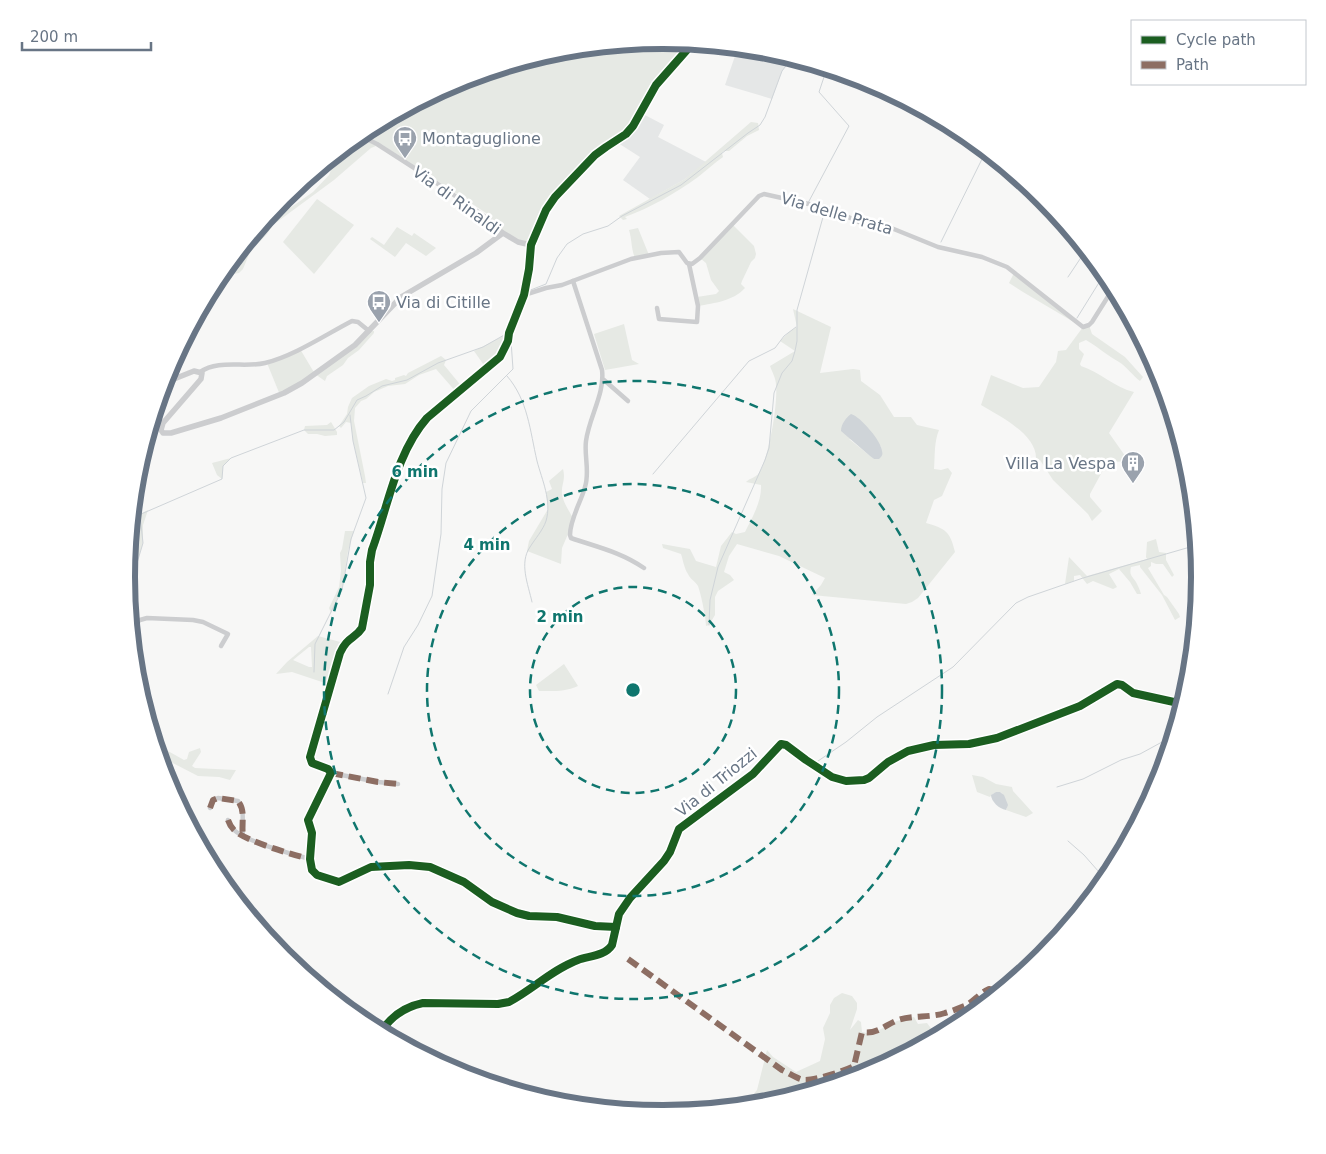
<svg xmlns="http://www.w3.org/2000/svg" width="1326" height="1154" font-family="'DejaVu Sans',sans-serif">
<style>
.built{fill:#e5e7e7}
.green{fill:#e6e9e4;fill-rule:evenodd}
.water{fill:#cfd4d8}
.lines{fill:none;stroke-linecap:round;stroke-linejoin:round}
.stream{stroke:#cfd4d8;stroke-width:1}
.minor{stroke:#cccdcf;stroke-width:4.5}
.tertiary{stroke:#cccdcf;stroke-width:5.5}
.quiet{stroke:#8d6e63;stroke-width:6;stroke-dasharray:12 6;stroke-linecap:butt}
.cycleway-casing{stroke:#fff;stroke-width:11}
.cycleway{stroke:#1b5e20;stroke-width:8}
.ring{fill:none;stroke:#0f766e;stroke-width:2.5;stroke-dasharray:9 6}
.labels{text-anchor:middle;stroke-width:5;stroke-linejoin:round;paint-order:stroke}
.poi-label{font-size:16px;fill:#687585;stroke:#fff;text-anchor:start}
.street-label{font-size:16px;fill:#687585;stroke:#fff}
.rim{fill:none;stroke:#687585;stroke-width:6}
.centre{fill:#0f766e;stroke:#fff;stroke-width:2.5}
.ring-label{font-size:15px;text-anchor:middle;font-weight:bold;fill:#0f766e;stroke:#fff;stroke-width:5;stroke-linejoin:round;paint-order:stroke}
</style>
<rect width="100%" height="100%" fill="#f7f7f6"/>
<g class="built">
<polygon points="713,45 768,50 783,55 790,60 782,71 772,99 725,85 735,56"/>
<polygon points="641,113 664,125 658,137 706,162 685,179 650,199 623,180 640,157 615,141"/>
</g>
<g class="green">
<polygon points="663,40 684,52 665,74 633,126 606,147 555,197 531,245 504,233 486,213 381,144 371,148 334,180 273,225 267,234 250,252 243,269 239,273 233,274 230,271 224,270 271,212 290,208 313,192 329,175 331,170 367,140 359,135 365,130 458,81 559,50"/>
<path d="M751,122L758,123L759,130L747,136L729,151H724L722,153L723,157C714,163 707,170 698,177C676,193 650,208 625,217L627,219L623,220L619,216L685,179Z"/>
<polygon points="317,199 354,225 314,274 283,242"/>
<path d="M732,224L754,246L756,254L755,258L751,262L742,281L741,284L745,288C733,301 715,303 698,306L697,297L716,294L719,291L711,280L706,263L700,258Z"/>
<polygon points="397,227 412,236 414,233 436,248 426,256 406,243 395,257 370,239 372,237 384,245"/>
<path d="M638,228L649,255L635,258C631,249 632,239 629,230Z"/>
<polygon points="1014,273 1077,324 1023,292 1009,283"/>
<path d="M793,309L831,327L820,373L853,369L860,370L861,381L880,395L894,417H911L917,425L939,430C934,442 935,455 934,469L941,470L948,468L952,473L942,496L934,500L926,523C946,529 950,531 955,552L918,598L912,602L906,604L812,595L821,585L825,578L779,556L737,544L729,556L724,572L730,575L734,580L718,591L715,597V615L709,625L706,626C706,618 701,594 698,586C695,581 690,579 688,574C684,568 683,560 681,554L663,548L662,544L690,549L696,561L716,567L721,546L732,532L736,534L745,532C752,518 762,501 761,485L746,482C750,478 755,478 759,473C769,457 778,404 776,385C776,378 772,372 770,366L795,351L780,341L789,332L797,327ZM849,439L881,446L882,455L874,459Z"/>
<polygon points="624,324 632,360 639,364 605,370 594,334"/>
<path d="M1089,325L1092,334L1125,357L1143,377L1140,381C1133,376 1126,366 1119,362C1108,356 1098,347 1086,340L1079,343V349L1084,354L1080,364L1081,366C1100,372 1115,388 1134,392L1109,433L1128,460L1131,461L1112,462L1102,472L1090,494V497L1102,511L1092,521L1088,514L1053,480L1040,460L1036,459C1037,434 999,416 981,405L991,375L1023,388L1039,387L1056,362L1058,351L1066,350L1083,327Z"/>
<polygon points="369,331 374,331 374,333 359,350 348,358 343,365 327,376 325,381 315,374 280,395 267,363 300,349 315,374"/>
<polygon points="509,333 504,351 486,368 474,351"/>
<polygon points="441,356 446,360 444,365 463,388 457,393 436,369 419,375 405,384 388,386 374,392 366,399 361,401 355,408 354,421 365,476 366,483 363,483 353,441 351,423 346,422 341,428 339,426 347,414 348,407 352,398 369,386 386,379 392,381 395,380 395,378 404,375 406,376 408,373"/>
<polygon points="331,422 337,432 337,435 325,436 317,434 308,434 304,430 305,426 327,425"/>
<polygon points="231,458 223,466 222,479 217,475 212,463"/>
<path d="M563,469C566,481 561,484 562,494C563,503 570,512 574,520L562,548L561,564L527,551L529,541L548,509L546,492L552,489L549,481Z"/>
<polygon points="148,510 143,525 143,543 128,593 127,583 129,560 134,548 134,527 131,528 132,518"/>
<polygon points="345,531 354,531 348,551 343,585 331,613 329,608 339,587 341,571 340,553 342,549"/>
<path d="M1156,539L1159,552L1166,553V560L1174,575L1172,577L1163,564H1156L1151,562V566L1148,568L1164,595L1167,597L1179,614L1180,617L1175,620L1162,595L1140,567V565L1131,567C1129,575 1132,576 1136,582C1138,586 1140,590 1141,594H1137L1130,582L1119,569L1109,574L1117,587L1113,589L1093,581L1087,584L1080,575L1074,576V581L1065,584L1069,557L1087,576L1147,559L1146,557L1147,542Z"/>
<path d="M318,636L344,643L331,685L292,672L276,674L287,662ZM309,647H311L312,667H309L293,660Z"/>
<path d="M564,664L578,686C565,692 553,691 539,691L536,685Z"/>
<polygon points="159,746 184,760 187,759 189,752 200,748 201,752 192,766 195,768 236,770 230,780 219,777 198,776 165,759 157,752 156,747"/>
<path d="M972,775L983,777L996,784L1012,787L1013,791L1033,813L1026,817L1006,810L1007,808L1002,793C998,791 992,793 990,797L977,792Z"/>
<polygon points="842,993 852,996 857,1003 857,1009 850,1030 858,1020 861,1022 862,1032 871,1034 897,1021 914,1017 918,1024 927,1023 933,1031 943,1033 868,1073 767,1104 738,1107 744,1097 753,1095 757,1090 767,1050 773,1057 796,1072 820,1061 825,1039 823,1028 830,1013 830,1005 834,998"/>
</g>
<g class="water">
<path d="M851,414C860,416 882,442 882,451C883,455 882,456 879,459H874L870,456L841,431C841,424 846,418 851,414Z"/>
<path d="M996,792H1000L1004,795L1008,805L1006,810C999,809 991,801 991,795Z"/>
</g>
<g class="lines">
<g class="stream">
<polyline points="958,129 972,139"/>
<polyline points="808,203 849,126 819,92 827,68"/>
<polyline points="941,242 986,151"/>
<polyline points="1068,277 1086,250"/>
<polyline points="528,291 546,284 557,258 567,244 583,234 608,226 622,216 681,185 748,133 760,125 765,117 782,71 792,58"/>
<polyline points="1077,318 1100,281 1109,278"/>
<path d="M507,376C528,400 530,431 537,461C542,480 552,501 546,521C543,530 535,539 530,547C519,563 528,584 532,602"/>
<polyline points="653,474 749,361 775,348 784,336 796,327"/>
<polyline points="132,518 222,479 223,466 231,458 304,430 334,430 344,422 357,400 366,396 382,386 407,380 438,363 483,347 506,334"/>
<polyline points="128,593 143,543 140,515"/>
<polyline points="709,625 710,600 718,567 765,460 769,448 774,393 782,373 792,361 795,351 797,341 797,310 825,210"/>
<polyline points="314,672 315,644 342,590 351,539 366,498 353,441 350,415"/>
<polyline points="388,694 404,647 418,625 432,596 441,534 442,489 446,463 471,411 513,369 511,341 515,322"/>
<polyline points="818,761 846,742 877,717 953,667 1016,603 1028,597 1083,578 1197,545"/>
<polyline points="1057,787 1083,779 1121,760 1140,754 1173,736"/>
<polyline points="1068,841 1084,855 1106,880"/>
</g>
<g class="minor">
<polyline points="359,135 377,144 422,173 487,218 503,233"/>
<path d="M531,245C531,261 529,280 524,296C520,308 513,319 509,332C507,342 506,348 500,357L427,418C396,453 388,507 372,550C368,575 372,603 362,627C359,633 353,635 348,639C344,643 342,648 340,653L310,757L312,763L328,769L331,773L308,820L312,833L310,859L312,870L317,875L339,882L371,867L409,865L430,867L464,882L492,902L517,913L529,916L557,917L595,926L616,927"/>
<path d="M573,281L602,370C605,394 589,417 586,441C584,456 590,472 585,487C581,502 570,519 570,535L571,538C597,547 621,552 644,568"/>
<polyline points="524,295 546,288 562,285 631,259 661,253 679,252 687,263 692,264 700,258 759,196 764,194 831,209 859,222 879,223 938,247 982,257 1007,267 1083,327 1089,325 1092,322 1114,287"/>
<polyline points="657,308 659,319 697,322 698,306 689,264"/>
<path d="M200,372C219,359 244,368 265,363C294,356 325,335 352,321L358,322L369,331"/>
<polyline points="604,380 628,401"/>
<polyline points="131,627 140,620 147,618 193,620 203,622 228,634 221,646"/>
<polyline points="331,773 378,782 398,784"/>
<path d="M210,808L213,800L218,798L238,801C246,811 241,823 243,836"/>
<path d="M228,820C229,823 231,827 234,830C245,841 294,855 310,859"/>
<path d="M381,1032C391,1016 404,1007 423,1003L498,1004L509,1002C532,990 553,969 578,960C589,956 605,956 612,945L619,914L630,898L664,861L670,852L679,829L753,774L781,744L786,745L806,760L832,777L846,781L864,780L869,778L888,762L908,751L934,745L969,744L997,738L1080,706L1117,684L1122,685L1133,693L1183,704"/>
</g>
<polyline class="tertiary" points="164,383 194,371 202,373 201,379 163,423 161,430 163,433 171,433 221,418 284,393 302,383 355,345 401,297 476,253 503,233 518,242 531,245 546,210 555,197 595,155 606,147 626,134 633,126 656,85 693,43"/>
<g class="quiet">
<polyline points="331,773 378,782 398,784"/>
<path d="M210,808L213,800L218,798L238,801C246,811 241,823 243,836"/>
<path d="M228,820C229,823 231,827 234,830C245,841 294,855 310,859"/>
<path d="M628,959L782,1070C789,1073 797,1079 804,1080C813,1081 845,1071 854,1066L862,1032C876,1035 885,1025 898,1020C914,1015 929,1018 945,1013C952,1011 960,1008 967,1005C975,1000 980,993 989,989L994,990L997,995"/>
</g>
<g class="cycleway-casing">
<g id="cycleway">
<path d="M616,927L595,926L557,917L529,916L517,913L492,902L464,882L430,867L409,865L371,867L339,882L317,875L312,870L310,859L312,833L308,820L331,773L328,769L312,763L310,757L340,653C347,637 355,639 362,628L370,585V562L372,550C388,507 396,453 427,418L500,357L508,341L509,333L524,295L529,269L531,245L546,210L555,197L595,155L606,147L626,134L633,126L656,85L693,43"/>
<path d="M381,1032C391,1016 404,1007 423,1003L498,1004L509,1002C532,990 553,969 578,960C589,956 605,956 612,945L619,914L630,898L664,861L670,852L679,829L753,774L781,744L786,745L806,760L832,777L846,781L864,780L869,778L888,762L908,751L934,745L969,744L997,738L1080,706L1117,684L1122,685L1133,693L1183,704"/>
</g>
</g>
<use href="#cycleway" class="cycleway"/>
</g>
<g class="ring">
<circle cx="633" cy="690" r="103"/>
<circle cx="633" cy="690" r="206"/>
<circle cx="633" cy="690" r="309"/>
</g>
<defs>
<g id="bus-pin" transform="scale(1.25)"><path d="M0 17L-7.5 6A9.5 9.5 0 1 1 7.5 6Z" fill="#9aa2ad" stroke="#fff"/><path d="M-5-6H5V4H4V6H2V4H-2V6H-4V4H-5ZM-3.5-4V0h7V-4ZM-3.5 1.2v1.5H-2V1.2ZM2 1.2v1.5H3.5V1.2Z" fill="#fff"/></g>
<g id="building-pin" transform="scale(1.25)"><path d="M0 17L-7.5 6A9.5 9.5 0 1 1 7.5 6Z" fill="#9aa2ad" stroke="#fff"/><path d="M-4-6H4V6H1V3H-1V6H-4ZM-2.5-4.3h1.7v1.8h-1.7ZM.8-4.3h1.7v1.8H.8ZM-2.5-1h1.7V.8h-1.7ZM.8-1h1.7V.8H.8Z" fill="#fff"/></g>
</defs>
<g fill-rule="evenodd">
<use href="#bus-pin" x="405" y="138"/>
<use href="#bus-pin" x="379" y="302"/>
<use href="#building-pin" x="1133" y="463"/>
</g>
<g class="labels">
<g class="poi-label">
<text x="422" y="144">Montaguglione</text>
<text x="396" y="308">Via di Citille</text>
<text x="1116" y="469" text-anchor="end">Villa La Vespa</text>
</g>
<g class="street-label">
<text transform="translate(457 200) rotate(36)" y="6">Via di Rinaldi</text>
<text transform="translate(837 213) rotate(16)" y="6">Via delle Prata</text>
<text transform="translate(716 782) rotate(-39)" y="6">Via di Triozzi</text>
</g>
</g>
<path d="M0 0H1326V1154H0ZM135 577a528 528 0 1 1 1056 0a528 528 0 1 1-1056 0Z" fill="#fff" fill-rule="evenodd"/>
<path class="rim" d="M135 577a528 528 0 1 1 1056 0a528 528 0 1 1-1056 0Z"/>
<circle cx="633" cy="690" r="8" class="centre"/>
<g class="ring-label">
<text x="415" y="477">6 min</text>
<text x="487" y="550">4 min</text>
<text x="560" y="622">2 min</text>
</g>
<rect x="1131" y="20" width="175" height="65" fill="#ffffff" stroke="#c3c8ce"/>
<rect x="1141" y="36" width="25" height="8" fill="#1b5e20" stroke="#c3c8ce"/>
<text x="1176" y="45" font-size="15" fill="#687585">Cycle path</text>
<rect x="1141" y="61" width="25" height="8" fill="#8d6e63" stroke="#c3c8ce"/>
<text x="1176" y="70" font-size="15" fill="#687585">Path</text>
<path d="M22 42v8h129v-8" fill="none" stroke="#687585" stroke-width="2.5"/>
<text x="30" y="42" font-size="15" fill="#687585" stroke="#ffffff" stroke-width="4" paint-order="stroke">200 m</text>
</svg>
